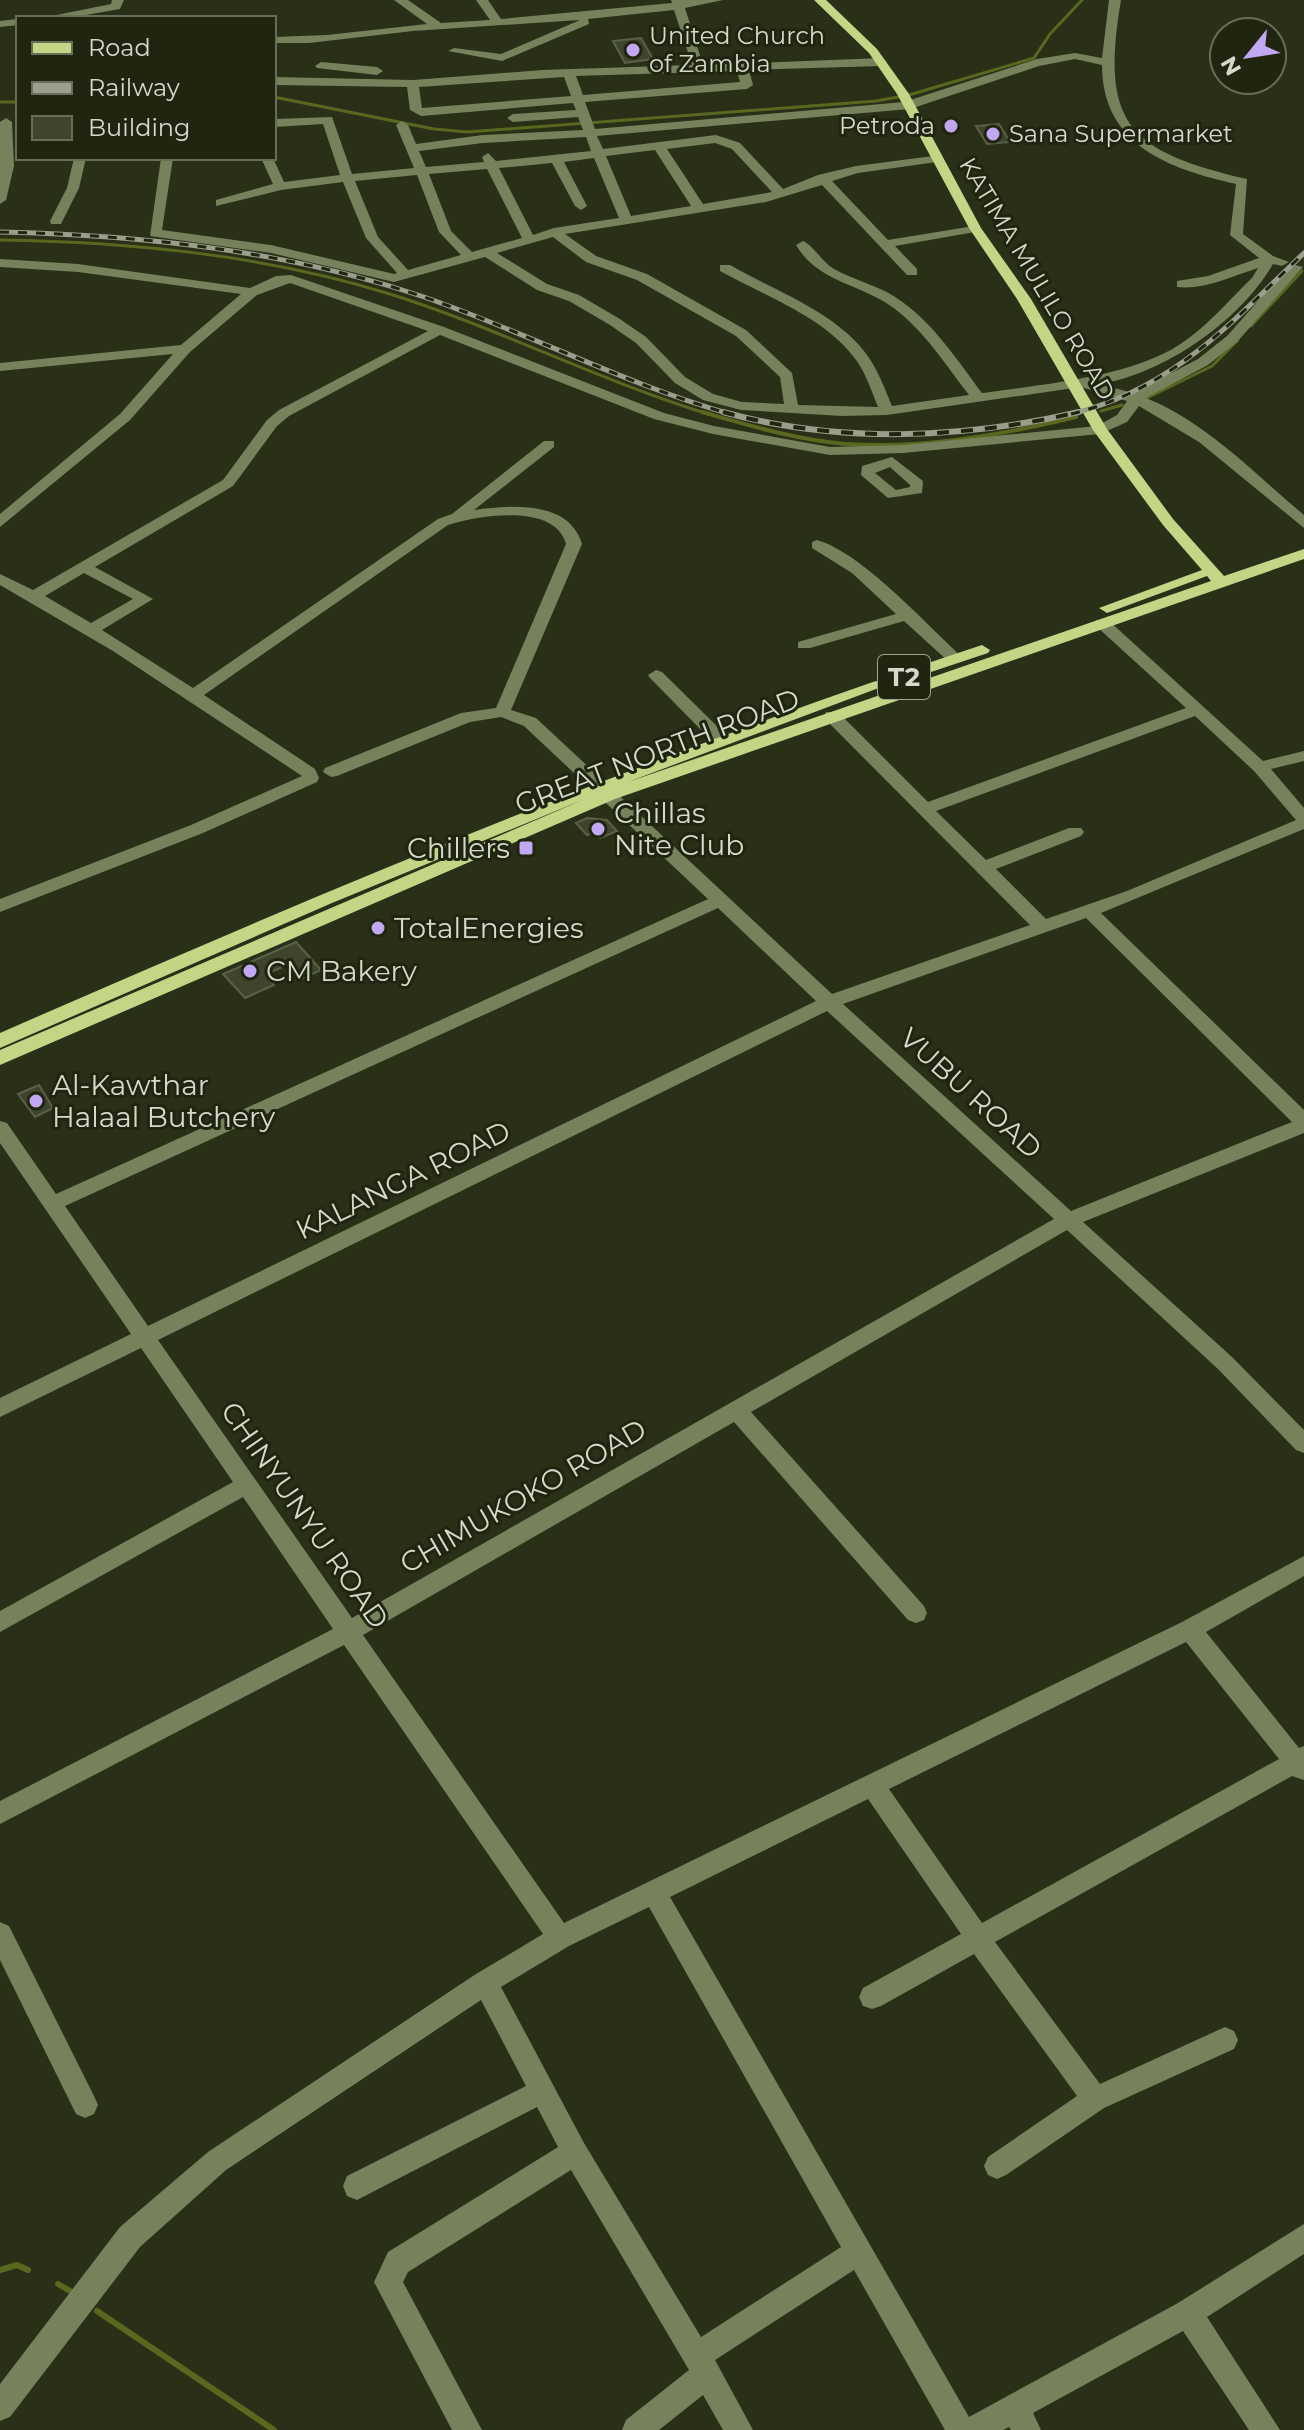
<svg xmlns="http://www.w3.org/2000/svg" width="1304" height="2430" font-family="Montserrat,sans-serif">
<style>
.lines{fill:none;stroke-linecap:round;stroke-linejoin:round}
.stream-far2{stroke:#59681e;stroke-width:3}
.stream-far1{stroke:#59681e;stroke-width:4}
.stream{stroke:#59681e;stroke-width:6}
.building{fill:#3f452d;stroke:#5a6148;stroke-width:2}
.minor{fill:#77815b;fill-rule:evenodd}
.major{fill:#c2d686;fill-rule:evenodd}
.rail-far1-casing{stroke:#9a9e8d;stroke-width:5}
.rail-casing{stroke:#9a9e8d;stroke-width:6}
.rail-far1{stroke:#20250f;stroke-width:3;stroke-dasharray:9;stroke-linecap:butt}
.rail{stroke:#20250f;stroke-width:4;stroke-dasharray:12;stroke-linecap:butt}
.poi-dot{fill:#c2a8f3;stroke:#20250f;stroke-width:3}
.labels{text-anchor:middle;stroke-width:6;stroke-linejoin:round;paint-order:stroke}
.far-poi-label{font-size:24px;fill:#d5d9cb;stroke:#20250f;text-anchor:start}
.far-street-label{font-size:24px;fill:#d5d9cb;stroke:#20250f}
.shield{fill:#20250f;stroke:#9fa393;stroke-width:2}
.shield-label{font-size:26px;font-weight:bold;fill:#d5d9cb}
.street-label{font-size:28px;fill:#d5d9cb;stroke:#20250f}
.poi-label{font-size:28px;fill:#d5d9cb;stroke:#20250f;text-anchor:start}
</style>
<rect width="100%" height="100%" fill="#2a2f18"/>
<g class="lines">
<g class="stream-far2">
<polyline points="274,97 434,129 467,132 876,101 909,95 1034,58 1050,34 1082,0"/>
<polyline points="0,102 18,102"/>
<path d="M0,240C131,242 264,255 390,294C498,328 600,381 708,414"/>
<polyline points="1251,326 1302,271"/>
<polyline points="1147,398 1212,366 1238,340"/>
<polyline points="1101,411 1122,405"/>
</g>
<path class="stream-far1" d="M702,412C748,425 797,440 845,444C922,449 1001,435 1076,417"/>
<g class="stream">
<polyline points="0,2270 17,2265 28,2270"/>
<polyline points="58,2284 70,2291"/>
<polyline points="97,2311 274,2430"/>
</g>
</g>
<g class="building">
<polygon points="641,38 653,59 625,63 613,41"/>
<polygon points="999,124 1010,142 987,144 976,126"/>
<polygon points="587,818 607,820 617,831 600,838 594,832 587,835 576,823"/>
<polygon points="296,942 321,970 304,978 291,963 269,973 274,985 245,998 223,974"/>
<polygon points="39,1085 53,1108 35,1117 18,1094"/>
</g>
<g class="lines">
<g class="minor">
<polygon points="112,0 124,0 120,9 69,18 42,18 111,4"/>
<path d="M394,0H408L441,23L490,20L476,0H488L501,19L672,3L671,0H723L685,8L703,65L881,58L887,62L881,66L749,70L753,85L747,89L585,102L595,129L904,102L1037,59L1075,53L1102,58L1109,0H1121C1100,124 1128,151 1247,179L1243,234L1273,256L1289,262L1282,266L1273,264C1240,321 1164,374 1099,384L1133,393L1198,359L1227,336L1291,264L1303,267L1237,342L1208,365L1146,398C1206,422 1255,474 1304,515V528L1199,442L1139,406L1127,422L1100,434L903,453L830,455L713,434L654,419L440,335L289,416L277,426L233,486L95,567L153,599L102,630L193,688L438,519L452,514L544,441H554V447L474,510C511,505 569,500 582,544L511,710L536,718L832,994L1030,925L826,720L824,716L826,712H838L928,802L1186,708L1096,626V620H1108L1263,761L1304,751V761L1271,769L1304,808V829L1101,913L1304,1110V1133L1083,1222L1232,1357L1304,1430V1453L1296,1450L1218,1369L1067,1230L751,1412L924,1606L927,1613L924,1620L916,1623L908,1620L734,1422L363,1635L564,1923L1182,1622L1304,1556V1576L1206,1632L1299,1748L1304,1746V1780L1292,1776L995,1942L1100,2084L1225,2027L1234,2031L1238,2040L1234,2049L1104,2108L1006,2175L997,2179L988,2175L984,2166L988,2157L1077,2096L974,1954L881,2006L872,2009L863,2006L859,1997L863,1988L961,1934L868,1799L670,1897L969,2417L1178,2303L1304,2224V2254L1207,2317L1280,2430H1249L1183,2331L1033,2413L1041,2430H1011L1009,2427L1003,2430H945L854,2270L715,2360L753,2430H723L703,2395L659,2430H622L626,2420L689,2370L571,2170L408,2272L403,2282L482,2430H452L374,2282L388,2252L558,2147L537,2107L357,2200L347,2196L343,2186L347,2176L526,2086L481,2000L226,2170L140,2247L10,2417L0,2421V2384L120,2227L208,2152L476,1974L543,1934L344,1645L0,1824V1801L333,1629L243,1497L0,1632V1611L233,1482L141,1348L0,1417V1398L131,1334L0,1143V1121L7,1123L56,1194L708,899L524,726L501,717L470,722L337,776L331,777L323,772L325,768L461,713L496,708L566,544C555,503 480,515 448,525L204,695L315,769L319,778L317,782L203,833L0,912V899L191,825L302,776L113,651L0,585V574L33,590L223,480L267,420L279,410L428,331L290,283L257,295L190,352L130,420L0,527V514L120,414L173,354L0,371V363L181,345L241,294L78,272L0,267V259L78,264L250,288L276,276L291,275L444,327L664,413L714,426L830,447L903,445L1097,426L1117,415L1127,401L1081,387L887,415L842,416L741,410L703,400L675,383L636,343L610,325L569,301L537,290L485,257L394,282L271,253L150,236L161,158H173L162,230L271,245L394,274L397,273L366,238L343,182L281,190L216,206V200L273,184L261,158H273L284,182L340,175L323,124L274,127V119L332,117L352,174L414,168L396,125L402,121L408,125L416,144L483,135L583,130L578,117L513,122L507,118L513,114L576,110L573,103L421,116L410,110L407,87L274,85V77L413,80L542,70L692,65L674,10L588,19L589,24L502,61L448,51L454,48L501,54L580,20L413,31L309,43H274V37L327,35L427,24ZM1075,59L1102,65C1102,145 1169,169 1236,184L1230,235L1259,258L1208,276L1177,281V287C1204,290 1233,276 1258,268L1252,278C1231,298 1212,321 1189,338C1139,377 1044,384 982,393C958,361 934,324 901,301C881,286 856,281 834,269C822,262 813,245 803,241L796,245C818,283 863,284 895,309C925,332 946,365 969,395L892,406C884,387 877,367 864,351C833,311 773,290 730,265H720V271C763,295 822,316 853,356C865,370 871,390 878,407L798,405L792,373L746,330L647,274L596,256L565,234L766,202L822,185L907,275H917V269L895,246L975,232L980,231V225L888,240L832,181L858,173L937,162L943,158L941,155L856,166L818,175L783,189L740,143L716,135L603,149L597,136L910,109L1039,66ZM737,71L740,82L583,95L576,76ZM564,77L571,96L422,108L419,87ZM586,137L591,151L496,161L488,153L482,157L484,162L426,167L419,151L483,143ZM715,143L732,149L772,192L703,204L667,149ZM655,150L691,206L631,216L606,156ZM594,158L619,218L554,228L533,235L499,168L552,163L575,206L581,210L587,206L564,162ZM487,169L522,238L472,252L451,231L429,174ZM417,175L439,232L461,255L408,270L378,237L355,181ZM553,237L586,262L637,280L736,336L780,377L784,404L742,402L713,394L685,377L646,337L620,319L579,295L547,284L497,253ZM84,573L133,599L91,623L45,596ZM1195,716L1254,771L1296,820L1127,891L1046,919L996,869L1081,836L1084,832L1081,828H1069L986,860L936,811ZM718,908L816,1001L148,1326L65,1206ZM1086,918L1292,1122L1071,1211L843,1004ZM827,1011L1054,1219L352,1618L158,1340ZM1186,1642L1279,1759L982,1923L889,1789ZM649,1907L841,2247L701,2337L584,2143L501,1987L569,1946Z"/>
<polygon points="18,19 18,25 0,27 0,21"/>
<polygon points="321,62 377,67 383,71 377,75 317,68 315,66"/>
<polygon points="6,118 12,122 14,166 6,200 0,204 0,122"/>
<polygon points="74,158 86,158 79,188 61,224 51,224 50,221 67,188"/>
<path d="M892,457L923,481L922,493L888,498L861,475L862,466ZM890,467L910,485V487L896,490L875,473Z"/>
<path d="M817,540C862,553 926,624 961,656V662H949L904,621L810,648H798V642L896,614L852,573L812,548V542Z"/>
<polygon points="656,670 662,672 726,735 728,739 726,743 714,743 650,678 648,675"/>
<polygon points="0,1922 9,1926 94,2096 98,2105 94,2114 85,2118 76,2114 0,1960"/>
</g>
<g class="major">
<path d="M814,0H826L877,49L909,94L981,228L1031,299L1107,429L1173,519L1224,576L1304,549V559L615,799L0,1065V1050L585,799L332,903L0,1048V1033C287,907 574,786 870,683L876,681L884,686L628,782L1211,581L1207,576L1107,613L1099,608L1202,570L1163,525L1093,430L1017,299L969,228L897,94L869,53Z"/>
<polygon points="982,645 990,650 988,653 910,679 902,674 904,671"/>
</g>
<g class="rail-far1-casing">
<g id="rail-far1">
<path d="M0,232C143,235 288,251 424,297C528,333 625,384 730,414"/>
<path d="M1071,414C1173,389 1231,323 1304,253"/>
</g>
</g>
<g class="rail-casing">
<path id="rail" d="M723,412C838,444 964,439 1079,412"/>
</g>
<use href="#rail-far1" class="rail-far1"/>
<use href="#rail" class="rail"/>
</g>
<g class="poi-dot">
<circle cx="633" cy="50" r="8"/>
<circle cx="951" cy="126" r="8"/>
<circle cx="993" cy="134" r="8"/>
<circle cx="598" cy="829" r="8"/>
<rect x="518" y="840" width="16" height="16" rx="4"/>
<circle cx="378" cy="928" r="8"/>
<circle cx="250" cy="971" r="8"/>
<circle cx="36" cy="1101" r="8"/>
</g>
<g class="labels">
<g class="far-poi-label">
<text x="649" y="44">United Church<tspan x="649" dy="28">of Zambia</tspan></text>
<text x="935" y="134" text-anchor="end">Petroda</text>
<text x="1009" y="142">Sana Supermarket</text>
</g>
<g class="far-street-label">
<text transform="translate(1037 279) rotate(59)" y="8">KATIMA MULILO ROAD</text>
</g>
<rect class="shield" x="878" y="655" width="52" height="44" rx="6"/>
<g class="shield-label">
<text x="904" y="686">T2</text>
</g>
<g class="street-label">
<text transform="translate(657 751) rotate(-21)" y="10">GREAT NORTH ROAD</text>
<text transform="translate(971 1093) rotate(42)" y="10">VUBU ROAD</text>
<text transform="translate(403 1180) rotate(-26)" y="10">KALANGA ROAD</text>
<text transform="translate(523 1496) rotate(-30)" y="10">CHIMUKOKO ROAD</text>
<text transform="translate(305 1515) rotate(55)" y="10">CHINYUNYU ROAD</text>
</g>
<g class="poi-label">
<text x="614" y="823">Chillas<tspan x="614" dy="32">Nite Club</tspan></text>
<text x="510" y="858" text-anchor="end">Chillers</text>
<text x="394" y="938">TotalEnergies</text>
<text x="266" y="981">CM Bakery</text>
<text x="52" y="1095">Al-Kawthar<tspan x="52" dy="32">Halaal Butchery</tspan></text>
</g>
</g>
<rect x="16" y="16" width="260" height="144" fill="#20250f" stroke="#686d5a" stroke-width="2"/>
<rect x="32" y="42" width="40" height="12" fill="#c2d686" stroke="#686d5a" stroke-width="2"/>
<text x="88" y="56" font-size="24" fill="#d5d9cb">Road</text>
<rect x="32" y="82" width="40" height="12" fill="#9a9e8d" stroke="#686d5a" stroke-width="2"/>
<text x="88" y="96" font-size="24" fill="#d5d9cb">Railway</text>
<rect x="32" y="116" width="40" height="24" fill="#3f452d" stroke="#686d5a" stroke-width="2"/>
<text x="88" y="136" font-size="24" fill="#d5d9cb">Building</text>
<g transform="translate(1248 56) rotate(240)"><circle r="38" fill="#20250f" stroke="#686d5a" stroke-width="2"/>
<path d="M0-6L14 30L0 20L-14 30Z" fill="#c2a8f3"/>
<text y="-12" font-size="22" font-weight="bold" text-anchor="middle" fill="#d5d9cb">N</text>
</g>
</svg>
